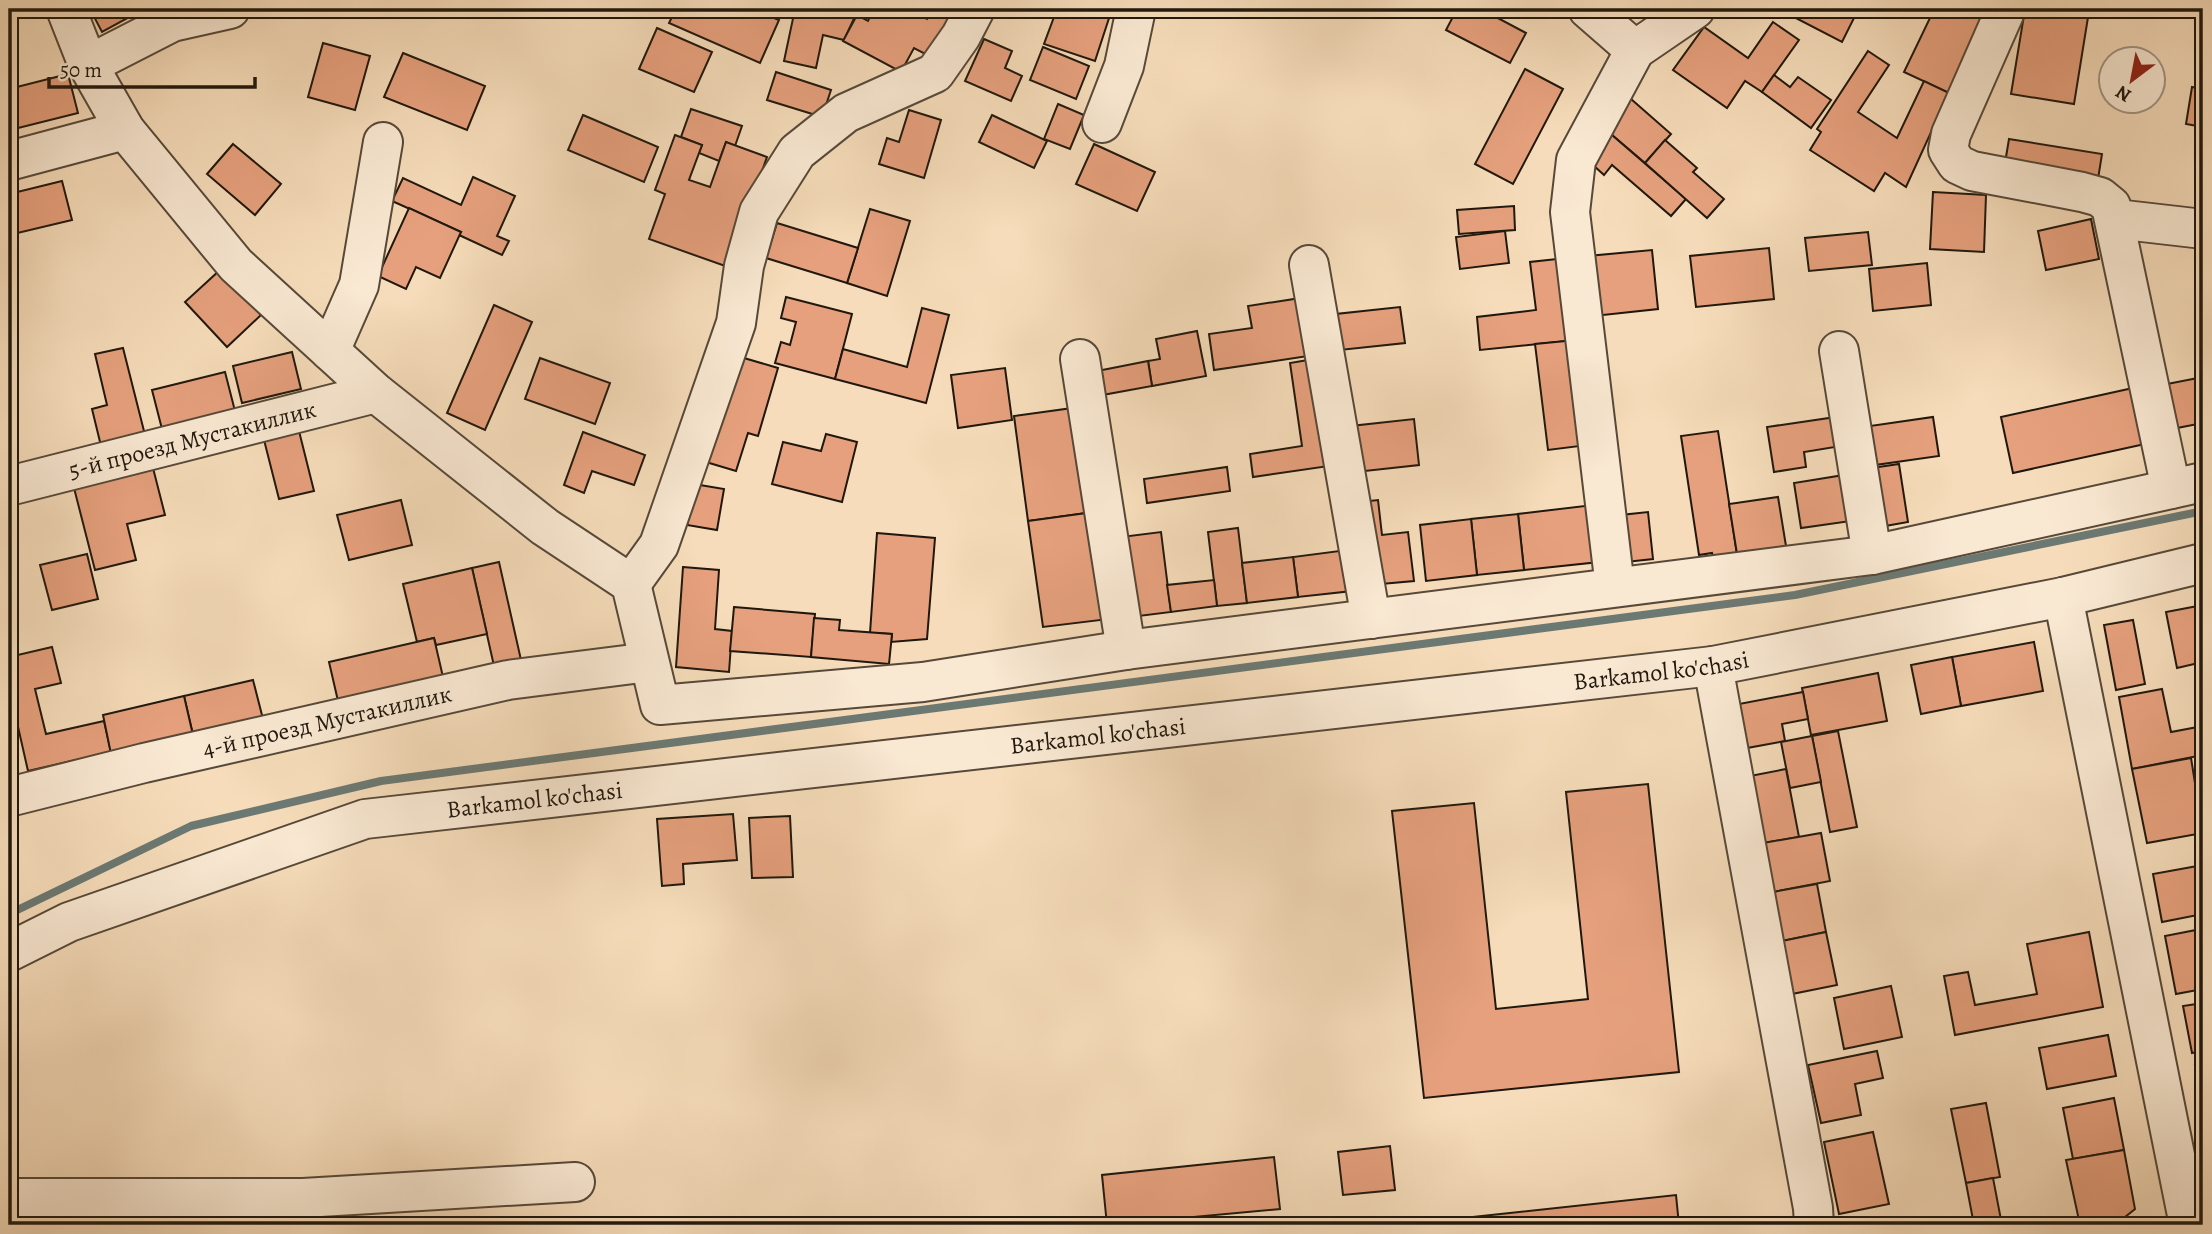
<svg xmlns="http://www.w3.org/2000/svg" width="2212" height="1234" font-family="Alegreya,serif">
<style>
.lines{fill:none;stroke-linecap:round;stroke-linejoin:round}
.stream{stroke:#6c7973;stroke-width:8}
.building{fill:#e6a07d;stroke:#20180e;stroke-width:2}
.minor-casing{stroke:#564939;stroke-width:42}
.minor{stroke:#f9e8d2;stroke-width:38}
.labels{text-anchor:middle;stroke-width:7;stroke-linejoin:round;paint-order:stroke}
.street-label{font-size:24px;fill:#20180e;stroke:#f9e8d2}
</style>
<rect width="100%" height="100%" fill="#f6dcba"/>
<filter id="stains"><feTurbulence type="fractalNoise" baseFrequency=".00286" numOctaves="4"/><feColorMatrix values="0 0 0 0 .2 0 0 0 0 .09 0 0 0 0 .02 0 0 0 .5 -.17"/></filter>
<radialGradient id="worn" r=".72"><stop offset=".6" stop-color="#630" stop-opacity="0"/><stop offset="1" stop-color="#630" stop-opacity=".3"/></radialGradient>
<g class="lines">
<polyline class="stream" points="9,914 191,826 381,781 1795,595 2203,511"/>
</g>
<g class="building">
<polygon points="90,9 144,9 102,32"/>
<polygon points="676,9 752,9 779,20 760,63 669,23"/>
<polygon points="795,9 842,9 857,12 844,40 823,35 816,68 784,61"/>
<polygon points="874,9 908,9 927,19 932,9 956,9 931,57 914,48 901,72 843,41 857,15 868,21"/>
<polygon points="1057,9 1112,9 1095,61 1044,44"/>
<polygon points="1457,9 1481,9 1526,33 1510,63 1446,30"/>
<polygon points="1793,9 1850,9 1857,12 1842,42 1790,15"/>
<polygon points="1911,9 1961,9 1984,19 1949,93 1904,72 1930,18"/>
<polygon points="1961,9 1988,9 1984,19"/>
<polygon points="2025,9 2073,9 2089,11 2074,104 2011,94"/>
<polygon points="1773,22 1799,40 1762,92 1745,81 1727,108 1673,70 1704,27 1748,58"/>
<polygon points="657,28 712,52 694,92 639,69"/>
<polygon points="984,39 1012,51 1005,68 1022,76 1011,101 965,81"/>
<polygon points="323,43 370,56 355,110 308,97"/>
<polygon points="1043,47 1089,66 1076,99 1030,80"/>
<polygon points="1868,51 1889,65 1858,112 1897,138 1924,81 1949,93 1906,187 1885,173 1874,191 1810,150 1821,132 1817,129"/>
<polygon points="403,53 485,86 467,130 384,97"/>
<polygon points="1525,69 1563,89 1513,184 1475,164"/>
<polygon points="776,72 831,90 822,117 767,100"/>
<polygon points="68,74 78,113 18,128 9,89"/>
<polygon points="1774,75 1790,87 1798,77 1831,100 1811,128 1762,92"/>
<polygon points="2192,87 2203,89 2203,127 2186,124"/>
<polygon points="1631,99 1671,134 1645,163 1605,129"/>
<polygon points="1058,104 1084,115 1070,149 1044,139"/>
<polygon points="691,109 742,126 735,146 726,142 719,161 699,153 702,145 681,137"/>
<polygon points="909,110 941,120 924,178 879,164 887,138 899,142"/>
<polygon points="583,115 658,147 644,182 568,150"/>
<polygon points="992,115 1047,141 1034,168 979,142"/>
<polygon points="1605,129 1686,199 1671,216 1612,165 1604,175 1582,155"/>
<polygon points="675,135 702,145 689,180 710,187 726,142 767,157 728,267 649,239 665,194 655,190"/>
<polygon points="2009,139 2102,154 2098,179 2005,163"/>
<polygon points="1665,140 1697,168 1693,172 1724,199 1707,218 1645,163"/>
<polygon points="233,144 281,184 255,215 207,174"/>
<polygon points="1094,144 1155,172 1137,211 1076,184"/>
<polygon points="473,177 515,196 497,236 509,241 502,255 459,235 461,232 392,201 403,178 461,205"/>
<polygon points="62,181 72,220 9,235 9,194"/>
<polygon points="1933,192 1986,195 1984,252 1930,249"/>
<polygon points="1514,206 1515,230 1459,234 1457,210"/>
<polygon points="409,208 461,232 440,278 416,267 406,289 378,276"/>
<polygon points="870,209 910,221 887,296 847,283"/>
<polygon points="2091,219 2099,259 2046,270 2038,231"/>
<polygon points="777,223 858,248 847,283 766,258"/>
<polygon points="1505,231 1509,263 1460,269 1456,237"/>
<polygon points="1868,232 1872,265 1809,271 1805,238"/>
<polygon points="1769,248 1774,299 1696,307 1690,256"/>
<polygon points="1652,250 1658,309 1594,316 1588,256"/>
<polygon points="1566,258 1576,340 1480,350 1477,317 1536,310 1530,262"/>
<polygon points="1927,263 1931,305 1873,311 1869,269"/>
<polygon points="220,270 261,315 227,347 185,302"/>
<polygon points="786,297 852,314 835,379 775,363 781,342 790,345 796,322 781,318"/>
<polygon points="1307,297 1315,355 1214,370 1209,334 1252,328 1248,306"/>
<polygon points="494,305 532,322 485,430 447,413"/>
<polygon points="1400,307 1405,343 1340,350 1336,314"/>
<polygon points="922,308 949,315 926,403 835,379 843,349 907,367"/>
<polygon points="1197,331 1206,376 1152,386 1148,361 1160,359 1156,339"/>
<polygon points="1576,340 1588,445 1548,450 1535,344"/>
<polygon points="123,348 145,435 101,446 92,409 107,405 95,354"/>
<polygon points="292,352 301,389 242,403 233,366"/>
<polygon points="737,356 778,368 758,436 748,433 736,471 706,462"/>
<polygon points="540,358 610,383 595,424 525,399"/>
<polygon points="1320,358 1336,465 1253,477 1250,454 1302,446 1290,363"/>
<polygon points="1148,361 1152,386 1097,396 1092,372"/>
<polygon points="1005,368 1012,420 958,428 951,375"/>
<polygon points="225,372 235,411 162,429 152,390"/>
<polygon points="2203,377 2203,423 2177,428 2167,384"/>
<polygon points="2133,388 2145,444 2013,473 2001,417"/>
<polygon points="1080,407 1094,512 1028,521 1014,416"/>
<polygon points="1836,417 1841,446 1804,452 1806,467 1774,472 1767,427"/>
<polygon points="1933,417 1939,456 1868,466 1863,427"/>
<polygon points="1414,419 1419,465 1356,472 1351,426"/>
<polygon points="298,427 314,491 279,499 263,436"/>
<polygon points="1718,431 1737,554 1713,557 1712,553 1699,555 1681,436"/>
<polygon points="583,432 645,455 634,485 592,471 584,493 564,485"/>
<polygon points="826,434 857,442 842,502 772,484 783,442 821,451"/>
<polygon points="1899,464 1908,522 1874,528 1865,469"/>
<polygon points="1227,467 1230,491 1147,503 1144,479"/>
<polygon points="153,468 165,515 127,524 136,560 95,570 74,488"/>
<polygon points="1844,475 1851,521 1801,528 1794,483"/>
<polygon points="694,484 724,489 717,530 687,525"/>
<polygon points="1778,497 1786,546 1737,554 1729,504"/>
<polygon points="401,500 412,545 349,560 337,515"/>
<polygon points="1378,500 1382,535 1408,532 1414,581 1370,585 1361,502"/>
<polygon points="1593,505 1599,562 1524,570 1518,514"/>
<polygon points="1094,512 1109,619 1043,627 1028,521"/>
<polygon points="1648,512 1653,559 1626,562 1621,515"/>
<polygon points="1518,514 1524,570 1477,575 1471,519"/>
<polygon points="1471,519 1477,575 1426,581 1420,525"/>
<polygon points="1238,528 1247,603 1217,606 1208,532"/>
<polygon points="1161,532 1171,612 1131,617 1121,537"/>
<polygon points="877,533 935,538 927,639 891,642 892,634 870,633"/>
<polygon points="1347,550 1352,591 1298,597 1293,557"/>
<polygon points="87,554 98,599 52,610 40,565"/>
<polygon points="1293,557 1298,597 1247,603 1242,563"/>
<polygon points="499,562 521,660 494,666 472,568"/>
<polygon points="683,567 719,570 715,629 732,631 729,672 676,667"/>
<polygon points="472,568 487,634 436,645 434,638 417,642 403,584"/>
<polygon points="1214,580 1217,606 1171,612 1167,585"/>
<polygon points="2203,605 2203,662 2177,668 2166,612"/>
<polygon points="734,607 815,614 811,657 730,651"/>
<polygon points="814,618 840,620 839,630 892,634 889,664 811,657"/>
<polygon points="2133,620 2145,684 2116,690 2104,625"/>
<polygon points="434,638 443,677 338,701 329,662"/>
<polygon points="2034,642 2043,691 1961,706 1952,657"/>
<polygon points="52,647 61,683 35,689 46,734 104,721 111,752 28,771 9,687 9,657"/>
<polygon points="1952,657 1961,706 1921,714 1911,665"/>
<polygon points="1878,673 1887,721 1811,735 1802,688"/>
<polygon points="253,680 263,719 193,735 184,696"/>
<polygon points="2162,689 2171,732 2203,726 2203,755 2132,769 2119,697"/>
<polygon points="1803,692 1808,719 1782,724 1785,741 1747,748 1739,704"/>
<polygon points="184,696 193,735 111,754 103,715"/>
<polygon points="1838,731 1857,827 1830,832 1812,736"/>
<polygon points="1812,736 1821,782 1790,788 1781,742"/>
<polygon points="2191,758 2203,833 2147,843 2132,769"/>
<polygon points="1786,769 1799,837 1763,843 1750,776"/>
<polygon points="1648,784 1679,1072 1424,1098 1392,811 1474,803 1496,1009 1588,999 1566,792"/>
<polygon points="733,814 737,860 683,864 684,884 662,886 657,819"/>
<polygon points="790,816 793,877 752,878 749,818"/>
<polygon points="1821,833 1830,881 1773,892 1763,843"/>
<polygon points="2203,865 2203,914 2162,922 2153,874"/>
<polygon points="1817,884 1826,932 1782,941 1773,892"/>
<polygon points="2196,930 2203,965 2203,989 2176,994 2165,936"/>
<polygon points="1826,932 1837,985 1792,994 1782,941"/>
<polygon points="2089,932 2103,1007 1955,1035 1944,976 1968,972 1975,1005 2037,994 2027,944"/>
<polygon points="1891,986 1902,1037 1844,1049 1834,998"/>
<polygon points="2203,1003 2203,1051 2192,1053 2183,1006"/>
<polygon points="2108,1035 2116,1076 2047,1089 2039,1048"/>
<polygon points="1877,1051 1883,1078 1855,1084 1861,1115 1821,1123 1808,1065"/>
<polygon points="2203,1064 2203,1106 2195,1065"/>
<polygon points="2114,1098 2124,1150 2073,1159 2063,1108"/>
<polygon points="1986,1103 2000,1177 1966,1183 1951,1109"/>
<polygon points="1873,1132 1889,1204 1839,1214 1824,1142"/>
<polygon points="1390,1146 1395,1190 1343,1195 1338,1152"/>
<polygon points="2124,1150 2135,1209 2115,1225 2080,1225 2066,1160"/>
<polygon points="1274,1157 1280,1209 1107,1225 1102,1175"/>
<polygon points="1993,1178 2002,1225 1974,1225 1966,1183"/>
<polygon points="1676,1195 1679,1225 1398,1225"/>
</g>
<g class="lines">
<g class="minor-casing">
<g id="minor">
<polyline points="66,9 88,65 125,130 236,265 376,393 545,527 631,584 660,705 923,682 1126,650 1872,555 2203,482"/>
<polyline points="1588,9 1635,50"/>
<polyline points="2006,9 1951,134 1948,150 1957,164 1972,171 2082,192 2100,197 2111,206 2171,489"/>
<polyline points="88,65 172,22 230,9"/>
<polyline points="1102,123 1124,66 1136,9"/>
<polyline points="9,161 125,130"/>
<polyline points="2116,219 2203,229"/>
<polyline points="1309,265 1371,619"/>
<polyline points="330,351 359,285 383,142"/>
<polyline points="1839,351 1872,555"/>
<polyline points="1080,359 1126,650"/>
<path id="s1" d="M9,486L376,393"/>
<polyline points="631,584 659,545 736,323 744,266 759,212 797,152 846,113 935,73 961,36 975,9"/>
<polyline points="1615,587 1570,212 1576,160 1635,50 1695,9"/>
<polyline points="2063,597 2189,1225"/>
<polyline points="1713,666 1813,1208 1814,1225"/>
<path id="s2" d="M9,797L144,763L508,680L649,662"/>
<path id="s3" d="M9,952L69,922L365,819L1713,666L2063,597L2203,563"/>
<polyline points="9,1198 303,1198 575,1182"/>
</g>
</g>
<use href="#minor" class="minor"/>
</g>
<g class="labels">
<g class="street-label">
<text dy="8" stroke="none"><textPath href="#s1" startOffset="189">5-й проезд Мустакиллик</textPath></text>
<text dy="8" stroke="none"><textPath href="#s3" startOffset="1685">Barkamol ko'chasi</textPath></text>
<text dy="8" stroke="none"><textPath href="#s2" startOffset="327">4-й проезд Мустакиллик</textPath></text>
<text dy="8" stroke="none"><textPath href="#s3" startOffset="1118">Barkamol ko'chasi</textPath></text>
<text dy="8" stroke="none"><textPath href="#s3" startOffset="551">Barkamol ko'chasi</textPath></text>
</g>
</g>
<rect width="2212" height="1234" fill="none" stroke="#f6dcba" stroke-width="35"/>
<rect x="10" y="10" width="2191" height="1213" fill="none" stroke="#20180e" stroke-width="3.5"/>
<rect x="18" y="18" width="2177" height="1199" fill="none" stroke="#20180e" stroke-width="2"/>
<g transform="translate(2132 80) rotate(212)"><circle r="33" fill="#f9e8d2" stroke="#a29584" stroke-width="2"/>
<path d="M0-5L12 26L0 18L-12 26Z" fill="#8f2418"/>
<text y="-10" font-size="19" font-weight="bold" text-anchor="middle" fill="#20180e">N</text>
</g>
<path d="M49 77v10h206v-10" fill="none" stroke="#20180e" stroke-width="3.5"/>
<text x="60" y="77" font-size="21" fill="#20180e" stroke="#f9e8d2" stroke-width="5" paint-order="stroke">50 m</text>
<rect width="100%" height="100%" filter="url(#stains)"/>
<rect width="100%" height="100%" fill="url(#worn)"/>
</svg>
